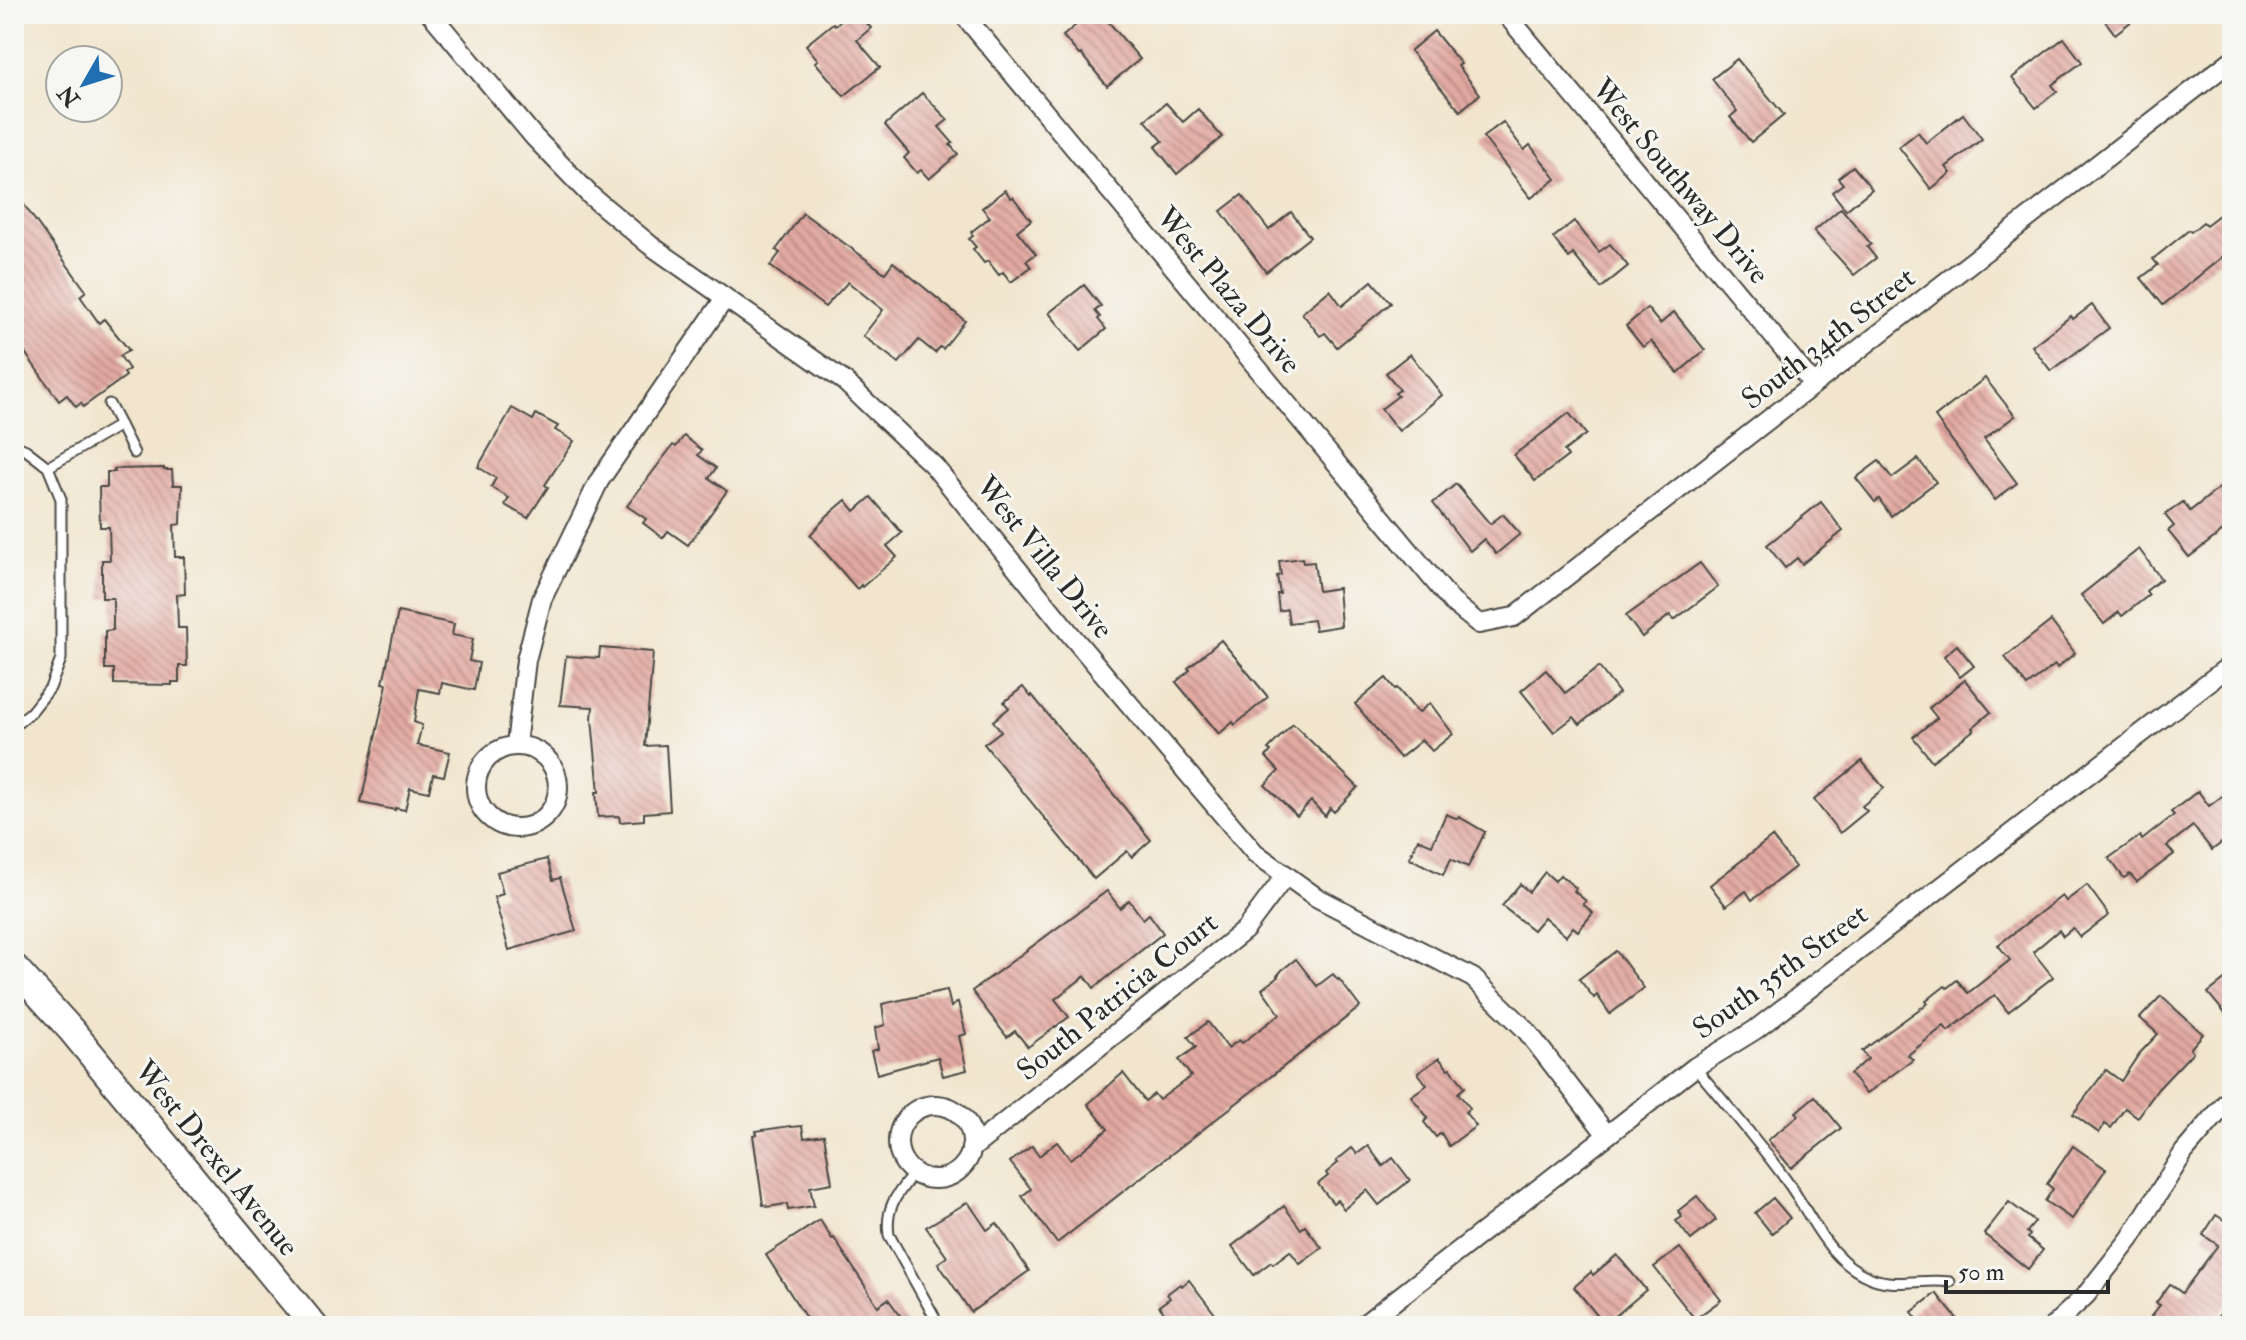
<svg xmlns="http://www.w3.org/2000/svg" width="2246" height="1340" font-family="'IM FELL Double Pica',serif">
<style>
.building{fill:url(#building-back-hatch)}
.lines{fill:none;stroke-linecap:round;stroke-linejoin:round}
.lane-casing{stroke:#494743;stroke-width:13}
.street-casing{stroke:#494743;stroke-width:22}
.secondary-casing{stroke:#494743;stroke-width:30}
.lane{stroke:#fff;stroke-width:9}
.street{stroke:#fff;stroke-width:18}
.secondary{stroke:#fff;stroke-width:26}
.labels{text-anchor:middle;stroke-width:6;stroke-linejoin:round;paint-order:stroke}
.street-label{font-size:30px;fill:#2b2b2b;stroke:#f6f6f2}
</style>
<defs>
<pattern id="building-back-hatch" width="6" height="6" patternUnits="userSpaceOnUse" patternTransform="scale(2)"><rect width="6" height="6" fill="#e2a9a1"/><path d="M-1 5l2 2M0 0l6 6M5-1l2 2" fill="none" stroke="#b78a83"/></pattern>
</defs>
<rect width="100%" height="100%" fill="#f6f6f2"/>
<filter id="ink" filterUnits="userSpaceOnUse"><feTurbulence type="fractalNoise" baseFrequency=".0125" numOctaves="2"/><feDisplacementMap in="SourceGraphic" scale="16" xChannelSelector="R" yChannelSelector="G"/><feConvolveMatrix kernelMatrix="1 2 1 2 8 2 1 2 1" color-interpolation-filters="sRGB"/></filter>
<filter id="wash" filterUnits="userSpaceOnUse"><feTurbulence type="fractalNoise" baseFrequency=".006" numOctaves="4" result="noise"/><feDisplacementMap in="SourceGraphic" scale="32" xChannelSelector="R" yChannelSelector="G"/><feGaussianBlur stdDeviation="1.8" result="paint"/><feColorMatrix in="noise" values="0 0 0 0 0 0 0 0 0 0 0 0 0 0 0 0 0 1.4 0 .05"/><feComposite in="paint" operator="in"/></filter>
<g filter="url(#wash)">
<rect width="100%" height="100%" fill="#f1e5cd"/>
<g id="blocks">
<g class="building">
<polygon points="849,14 859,14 871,28 857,40 880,67 844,96 815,62 818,60 806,45 833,23 835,25"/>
<polygon points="1089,14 1102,14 1140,59 1107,86 1081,54 1079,55 1063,36"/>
<polygon points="2100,14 2141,14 2115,34"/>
<polygon points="1434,31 1461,64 1458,66 1480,94 1460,111 1410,51"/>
<polygon points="2064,38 2082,62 2052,85 2057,91 2036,108 2012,78"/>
<polygon points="1737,59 1784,115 1751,142 1730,117 1737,111 1712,79"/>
<polygon points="922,93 948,120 939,127 953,143 950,145 958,154 929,179 921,170 917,173 904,158 909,153 885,125"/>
<polygon points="1166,103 1183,122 1198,109 1222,137 1177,174 1155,147 1163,141 1145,120"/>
<polygon points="1963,114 1982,139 1946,167 1951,173 1931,189 1899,147 1918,132 1926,143"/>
<polygon points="1503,122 1524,150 1530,145 1556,179 1531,198 1483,137"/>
<polygon points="1853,166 1872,189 1846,210 1832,192 1843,184 1838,178"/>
<polygon points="1005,190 1011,198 1013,197 1031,220 1017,231 1036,254 1026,261 1031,267 1011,282 1003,272 999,275 988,261 984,263 973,249 976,247 969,239 973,236 971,232 990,217 982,208"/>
<polygon points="14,191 86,291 80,296 99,323 104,319 129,350 120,356 129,369 124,373 126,376 83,407 81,403 76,407 67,395 59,401 14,337"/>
<polygon points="1242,195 1269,230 1291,212 1310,237 1266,272 1221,211"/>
<polygon points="1841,208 1871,244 1867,247 1876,258 1854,275 1814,231"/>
<polygon points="2223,212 2232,223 2232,249 2163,305 2141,278 2158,265 2153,259 2189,230 2191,232 2203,222 2206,225"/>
<polygon points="803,213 885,273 893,262 965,321 943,349 940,347 935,353 919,340 899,363 863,336 883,310 848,282 825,307 770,266 780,253 776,250"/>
<polygon points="1574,221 1599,252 1610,244 1628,266 1601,288 1573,254 1569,258 1553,238"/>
<polygon points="1372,281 1391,303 1337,347 1325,333 1320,336 1302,313 1330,290 1342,306"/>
<polygon points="1084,285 1101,306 1095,311 1100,317 1098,319 1106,329 1080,351 1049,313"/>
<polygon points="2092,305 2109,328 2051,371 2032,346 2071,316 2073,319"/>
<polygon points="1647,308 1660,324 1674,312 1705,350 1678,373 1651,341 1643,347 1626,326"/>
<polygon points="1410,354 1442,395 1399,431 1381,409 1398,396 1395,393 1400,390 1386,373"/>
<polygon points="1985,378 2015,416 1984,439 2017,483 1995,500 1935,417"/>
<polygon points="512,408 533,420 536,414 558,426 555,430 574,441 545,485 548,487 528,518 505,505 509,498 491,487 496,478 478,467"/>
<polygon points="1569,413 1586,434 1564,451 1568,456 1535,481 1514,455"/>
<polygon points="684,436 702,450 698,455 716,468 709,478 727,491 688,545 668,531 663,538 643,523 646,519 627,506 673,445 676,447"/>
<polygon points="1918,459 1936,482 1891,516 1879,499 1875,502 1856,478 1879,461 1892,478"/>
<polygon points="164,468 164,470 172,470 173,485 182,485 181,524 174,525 175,557 184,557 185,594 177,595 178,628 186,628 187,666 179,666 179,682 172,682 172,685 114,684 114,669 105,669 105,631 113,630 113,598 102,598 102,560 110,560 109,527 100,527 99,487 107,487 107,472 115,472 114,469"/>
<polygon points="2232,478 2232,524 2189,557 2168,531 2174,526 2165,515 2183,502 2190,511"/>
<polygon points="1456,484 1490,524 1503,514 1520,534 1496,554 1484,539 1470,551 1433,503"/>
<polygon points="871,497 902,533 887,546 897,557 862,587 861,585 857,589 810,535 827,516 846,500 855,511"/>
<polygon points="1821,502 1843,531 1802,564 1797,558 1785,568 1767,545"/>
<polygon points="2139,549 2161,579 2146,591 2149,595 2122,616 2119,612 2104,624 2081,595"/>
<polygon points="1302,558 1303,563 1314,562 1318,591 1338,588 1341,626 1315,630 1313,620 1289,623 1287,609 1279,611 1277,594 1280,594 1277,576 1281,575 1279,561"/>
<polygon points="1700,563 1718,587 1674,620 1670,615 1642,637 1626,616"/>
<polygon points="398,612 454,624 452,635 473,639 469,661 479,663 474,690 442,683 440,693 419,689 414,722 422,725 417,745 450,752 444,776 433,774 429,792 410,788 405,810 395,808 395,810 361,803 387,684 383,683"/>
<polygon points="2051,621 2075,653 2057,668 2055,665 2027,686 2005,657"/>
<polygon points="1221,640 1268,697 1235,725 1233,722 1219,734 1176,682 1190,670 1188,668"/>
<polygon points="1957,645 1974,666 1960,677 1944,656"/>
<polygon points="600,648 653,652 645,746 666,745 670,811 644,813 644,820 620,822 619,816 598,817 596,792 599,792 592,719 593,707 560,705 566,656 599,658"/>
<polygon points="1599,667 1619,693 1580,724 1574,717 1554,732 1521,691 1546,670 1565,693"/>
<polygon points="1386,678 1395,689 1397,688 1418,713 1430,703 1453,734 1432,751 1422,740 1400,758 1355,704"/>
<polygon points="1965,680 1991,712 1972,728 1974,730 1932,761 1913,737 1937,718 1929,708"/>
<polygon points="1023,687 1031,697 1032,695 1151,840 1132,857 1127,851 1094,879 984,744 1001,731 993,721 1009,708 1004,702"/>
<polygon points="1293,724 1358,787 1334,812 1330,808 1325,816 1311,801 1297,816 1265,785 1279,771 1266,757 1271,751 1268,749"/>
<polygon points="1862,761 1884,788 1862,806 1867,811 1840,833 1814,800"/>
<polygon points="2232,789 2232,835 2212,850 2193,826 2167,846 2174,854 2137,882 2130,874 2124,878 2109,858 2140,836 2142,840 2174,815 2171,812 2198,791 2209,806"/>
<polygon points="1446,814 1458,819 1459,817 1485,832 1468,867 1451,859 1443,875 1409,858 1418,839 1432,845"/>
<polygon points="1772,837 1795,867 1752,900 1746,891 1726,906 1710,885"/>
<polygon points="547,859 553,880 560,878 576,931 509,950 494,897 503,894 497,872"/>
<polygon points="1545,872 1555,881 1560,875 1576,888 1574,891 1586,901 1583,904 1593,913 1578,931 1573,927 1566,936 1544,917 1533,930 1502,906 1520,884 1529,892"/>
<polygon points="2087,885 2109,915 2080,937 2073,928 2063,936 2059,930 2033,952 2053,977 2008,1012 1995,995 1948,1031 1944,1026 1908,1055 1913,1060 1866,1094 1850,1074 1868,1059 1862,1051 1914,1013 1928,1003 1926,1001 1945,986 1947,988 1957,980 1968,993 2010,960 1998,945 2062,896 2066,901"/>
<polygon points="1107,891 1120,908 1129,900 1143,919 1149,914 1163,933 1094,988 1085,976 1055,999 1069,1017 1028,1047 1015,1031 1007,1037 972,991"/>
<polygon points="1616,951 1644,988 1610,1014 1597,995 1594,998 1579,979"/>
<polygon points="1296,959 1317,986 1333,974 1338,980 1339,979 1360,1007 1057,1243 1022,1196 1031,1189 1010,1162 1032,1146 1039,1156 1057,1142 1070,1159 1079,1153 1108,1129 1088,1104 1123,1073 1145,1101 1154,1094 1159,1100 1191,1076 1179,1060 1196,1047 1188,1037 1208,1022 1228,1048 1239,1040 1242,1043 1280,1014 1262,989 1278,977 1277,976 1282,970"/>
<polygon points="2232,974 2232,1022 2208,993"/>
<polygon points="947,990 951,1007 958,1002 966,1034 959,1036 967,1070 943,1076 938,1057 877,1074 871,1051 878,1049 875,1028 885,1025 882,1004"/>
<polygon points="2161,996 2203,1034 2190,1049 2193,1052 2158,1089 2138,1117 2125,1108 2111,1128 2105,1124 2099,1133 2073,1114 2106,1070 2121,1081 2139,1054 2158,1034 2140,1018"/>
<polygon points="1439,1058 1448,1069 1450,1068 1465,1087 1458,1093 1470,1108 1465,1112 1476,1126 1449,1146 1441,1133 1436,1137 1424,1122 1428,1118 1411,1096 1427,1085 1418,1073"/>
<polygon points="1815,1096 1841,1128 1791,1168 1768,1140 1799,1115 1796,1112"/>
<polygon points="790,1126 791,1127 802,1126 804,1138 824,1135 832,1183 810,1187 814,1206 788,1210 787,1204 767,1207 766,1205 763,1205 753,1135 757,1134 756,1131"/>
<polygon points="1368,1146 1383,1166 1393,1158 1410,1180 1379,1205 1367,1190 1344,1209 1337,1200 1333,1203 1318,1184 1328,1176 1326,1173 1338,1163 1336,1161 1352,1148 1357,1154"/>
<polygon points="2073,1146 2106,1169 2072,1219 2045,1201 2053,1189 2047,1184"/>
<polygon points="1697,1196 1716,1220 1691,1240 1676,1221 1682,1217 1678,1211"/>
<polygon points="1773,1198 1790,1218 1772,1234 1755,1213"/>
<polygon points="968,1202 987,1230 997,1223 1029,1271 971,1312 938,1263 947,1257 926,1227"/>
<polygon points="2009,1202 2035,1222 2027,1232 2030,1235 2028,1238 2043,1250 2028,1269 1984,1234"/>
<polygon points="1284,1206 1301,1229 1305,1226 1322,1248 1300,1264 1290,1251 1273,1264 1271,1262 1254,1275 1232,1246"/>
<polygon points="2216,1215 2232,1225 2232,1298 2211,1326 2165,1326 2151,1316 2160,1305 2156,1303 2170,1284 2182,1293 2218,1245 2203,1235"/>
<polygon points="820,1220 832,1239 834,1238 878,1306 888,1299 908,1326 811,1326 766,1255"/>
<polygon points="1680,1248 1721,1300 1695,1319 1654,1267"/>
<polygon points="1617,1255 1646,1290 1605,1325 1574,1287 1591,1272 1593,1275"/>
<polygon points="1189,1280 1215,1314 1209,1318 1215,1326 1174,1326 1159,1306 1170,1298 1167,1294 1180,1284 1182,1286"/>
<polygon points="1936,1293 1963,1326 1923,1326 1912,1312"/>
</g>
</g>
</g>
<g filter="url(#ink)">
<use href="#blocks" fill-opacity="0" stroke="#494743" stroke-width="2"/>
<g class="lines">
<g class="lane-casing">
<g id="lane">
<polyline points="120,425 134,453"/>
<polyline points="14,445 26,450 48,467 61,499 61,659 50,688 31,712 14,726"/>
<polyline points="48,467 120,425 109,404"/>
<path d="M1695,1067C1727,1106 1762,1145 1791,1187C1814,1221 1830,1262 1871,1278C1897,1288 1923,1278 1950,1282"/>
<path d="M914,1173C897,1194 885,1207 889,1235L934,1316"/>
</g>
</g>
<g class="street-casing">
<g id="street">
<polyline points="431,14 534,137 591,196 650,245 844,381 934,466 1071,635 1255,853 1316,897 1473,978 1526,1030 1607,1135"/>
<polyline points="963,14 1452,602 1479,624 1514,617 2232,60"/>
<polyline points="1506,14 1813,384"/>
<polyline points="516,745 526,660 542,599 599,481 725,298"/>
<circle cx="517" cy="787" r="41"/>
<circle cx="935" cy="1142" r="37"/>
<polyline points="971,1149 1245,930 1286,875"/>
<polyline points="1362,1326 1695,1067 1755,1030 2232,664"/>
<polyline points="2053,1326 2086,1295 2130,1239 2184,1152 2232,1096"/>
</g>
</g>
<g class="secondary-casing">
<polyline id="secondary" points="14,967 72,1031 314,1326"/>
</g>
<use href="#lane" class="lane"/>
<use href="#street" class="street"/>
<use href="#secondary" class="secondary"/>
</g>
</g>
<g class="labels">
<g class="street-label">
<text transform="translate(1681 181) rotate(50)" y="10">West Southway Drive</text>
<text transform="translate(1229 290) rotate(50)" y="10">West Plaza Drive</text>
<text transform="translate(1828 338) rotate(-38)" y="10">South 34th Street</text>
<text transform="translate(1045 557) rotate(51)" y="10">West Villa Drive</text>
<text transform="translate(1780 971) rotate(-36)" y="10">South 35th Street</text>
<text transform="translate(1117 996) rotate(-39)" y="10">South Patricia Court</text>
<text transform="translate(217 1158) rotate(51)" y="10">West Drexel Avenue</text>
</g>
</g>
<rect width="2246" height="1340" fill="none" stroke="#f6f6f2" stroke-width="48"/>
<g transform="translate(84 84) rotate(231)"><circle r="38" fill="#f6f6f2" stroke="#a5a5a2" stroke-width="2"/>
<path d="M0-6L14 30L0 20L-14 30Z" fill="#1f6fb2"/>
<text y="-12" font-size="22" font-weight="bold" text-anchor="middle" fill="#2b2b2b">N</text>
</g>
<path d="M1946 1280v12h162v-12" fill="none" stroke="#2b2b2b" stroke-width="4"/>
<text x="1958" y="1280" font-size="24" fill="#2b2b2b" stroke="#f6f6f2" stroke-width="6" paint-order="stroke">50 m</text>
</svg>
